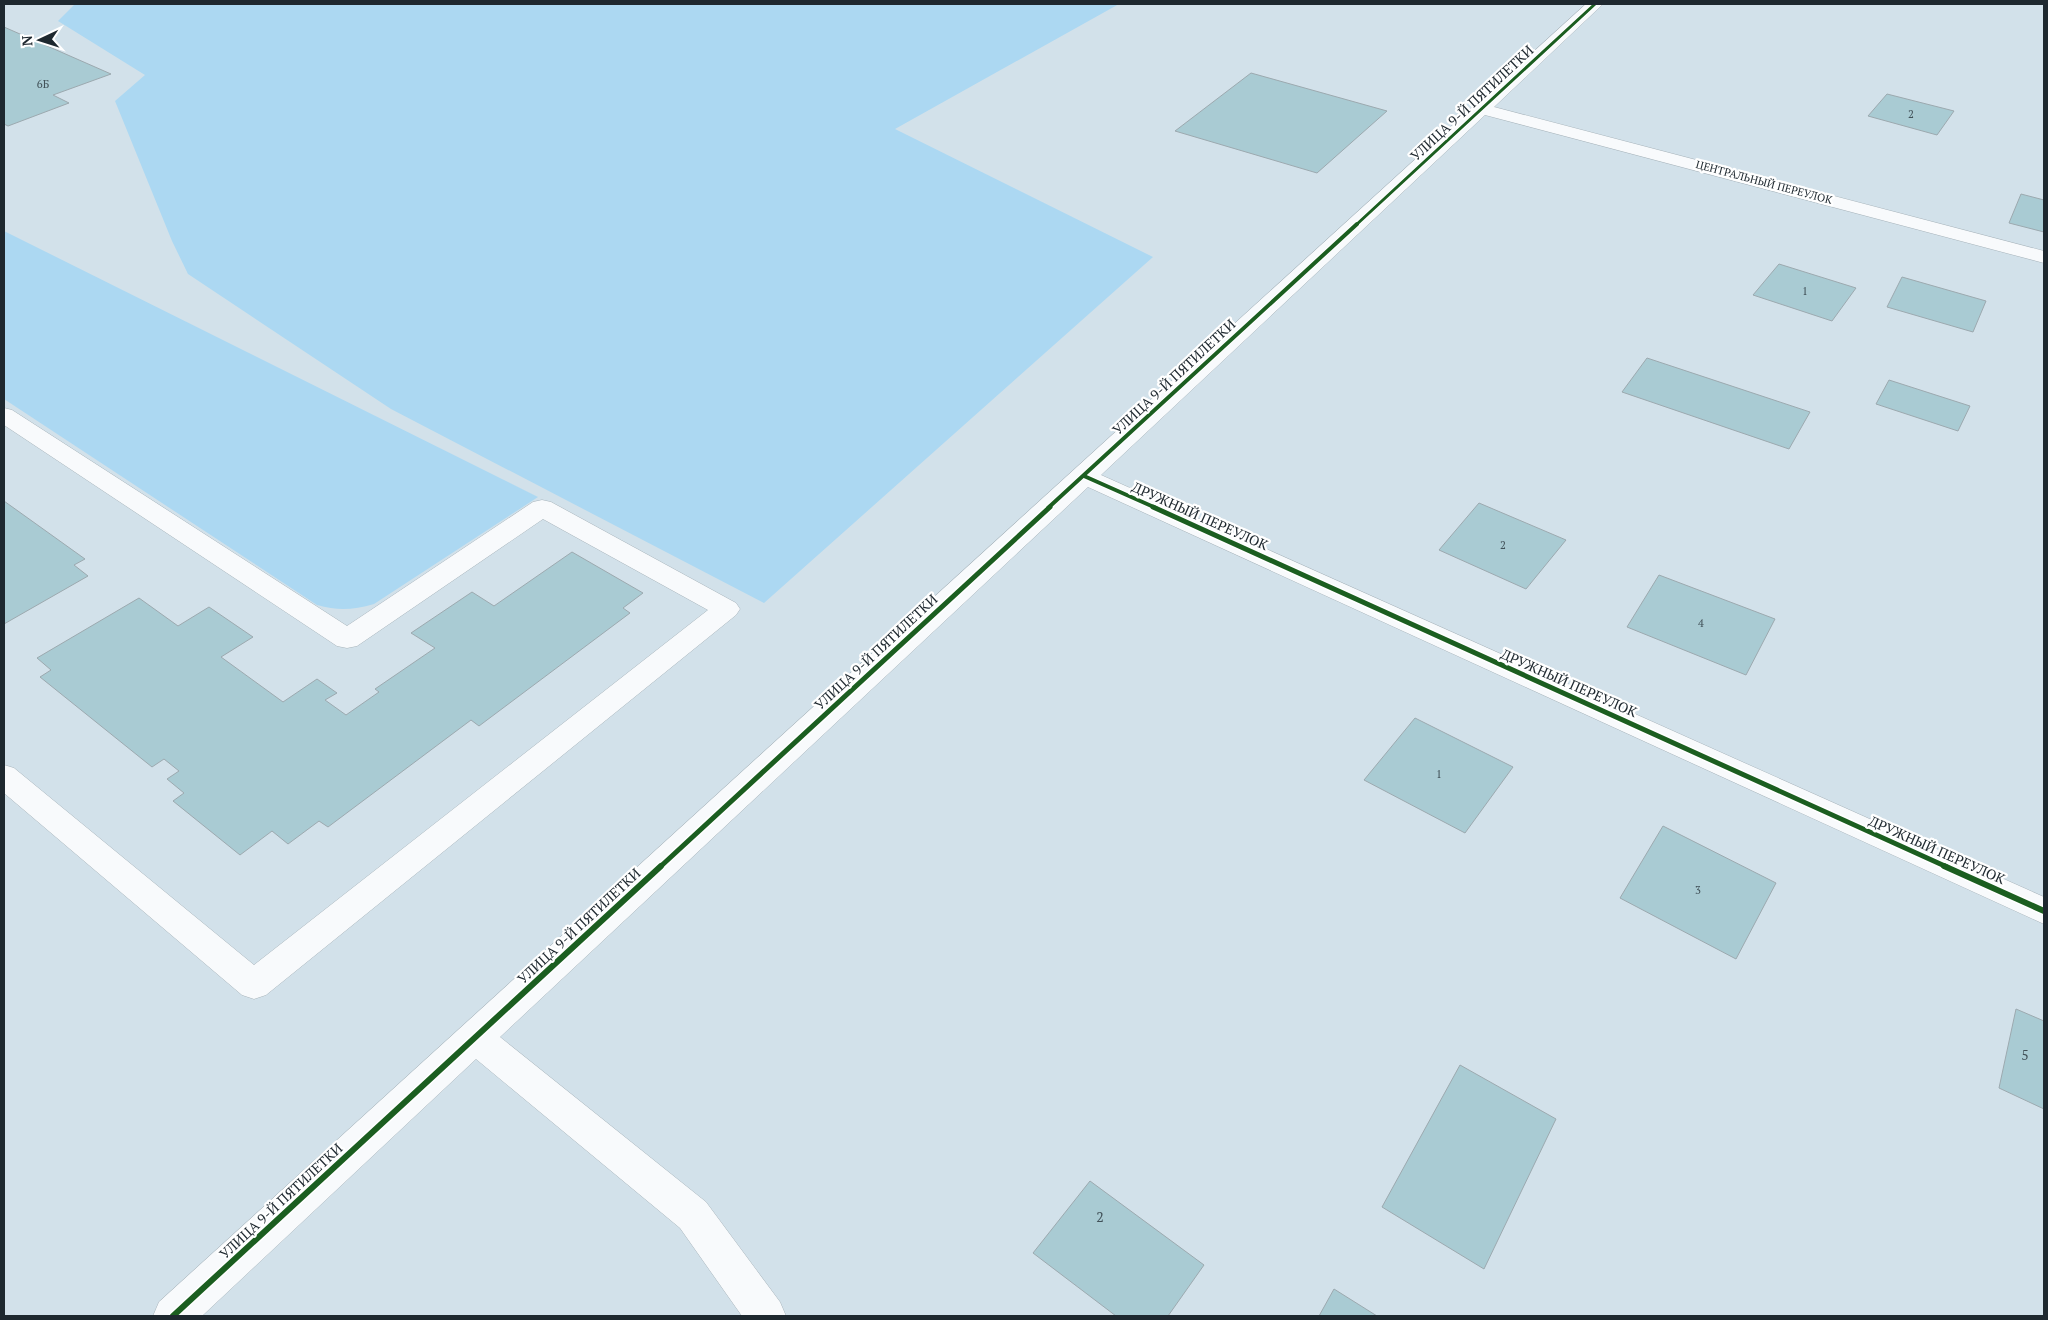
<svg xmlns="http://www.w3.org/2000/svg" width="2048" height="1320" font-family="'PT Serif',serif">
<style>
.green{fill:#acd8f2}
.building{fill:#a9cbd3;stroke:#9ca9af}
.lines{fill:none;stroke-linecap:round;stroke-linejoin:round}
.minor-casing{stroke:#a8b4bb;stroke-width:1}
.minor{fill:#f8fafc;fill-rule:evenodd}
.cycleway-far3-casing{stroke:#fff;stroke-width:5}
.cycleway-far2-casing{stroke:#fff;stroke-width:6}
.cycleway-far1-casing{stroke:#fff;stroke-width:8}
.cycleway-casing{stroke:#fff;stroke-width:9}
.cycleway-far3{stroke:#1b5e20;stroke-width:3}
.cycleway-far2{stroke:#1b5e20;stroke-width:4}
.cycleway-far1{stroke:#1b5e20;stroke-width:5}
.cycleway{stroke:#1b5e20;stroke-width:6}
.labels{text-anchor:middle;stroke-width:4.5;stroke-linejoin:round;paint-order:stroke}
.number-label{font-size:11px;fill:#415158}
.far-street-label{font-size:11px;fill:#1e282f;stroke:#fff}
.street-label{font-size:14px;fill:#1e282f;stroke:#fff}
.near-number-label{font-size:14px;fill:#415158}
</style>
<rect width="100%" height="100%" fill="#d2e1ea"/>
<g class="green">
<polygon points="75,4 1119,4 895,129 1153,257 764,603 391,409 188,274 172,241 115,101 145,75 58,21"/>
<path d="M4,231L538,497L374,604C353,610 338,611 317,605L4,399Z"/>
</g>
<g class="building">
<polygon points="4,27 111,74 53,95 69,103 8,126 4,124"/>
<polygon points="1251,73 1387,111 1317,173 1175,131"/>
<polygon points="1887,94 1954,111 1937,135 1868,116"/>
<polygon points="2021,194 2044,200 2044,232 2009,223"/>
<polygon points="1779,264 1856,288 1832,321 1753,295"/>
<polygon points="1902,277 1986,301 1973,332 1887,307"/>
<polygon points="1647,358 1810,412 1789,449 1622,392"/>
<polygon points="1889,380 1970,406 1958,431 1876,404"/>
<polygon points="4,501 85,559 74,565 88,576 4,624"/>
<polygon points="1479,503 1566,540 1526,589 1439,550"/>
<polygon points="572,552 643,593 623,608 630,613 479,726 471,720 328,827 319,821 288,844 272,831 240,855 173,801 184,793 167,779 179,771 164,759 152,767 40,677 51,670 37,658 139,598 178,626 209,607 253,637 221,657 283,702 317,679 337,693 325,700 346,715 379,692 375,689 435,648 411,633 472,592 494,606"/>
<polygon points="1659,575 1775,619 1746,675 1627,627"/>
<polygon points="1415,718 1513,767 1465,833 1364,780"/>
<polygon points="1663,826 1776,883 1736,959 1620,898"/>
<polygon points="2016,1009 2044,1021 2044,1109 1999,1088"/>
<polygon points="1460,1065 1556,1119 1484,1269 1382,1207"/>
<polygon points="1090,1181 1204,1265 1168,1316 1116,1316 1033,1253"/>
<polygon points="1334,1289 1377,1316 1319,1316"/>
</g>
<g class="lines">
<g class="minor-casing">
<g id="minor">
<polygon points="1586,4 1603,4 1494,107 2044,251 2044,263 1485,115 1101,475 2044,897 2044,924 1088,487 500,1037 706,1202 780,1302 786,1316 742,1316 680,1228 476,1059 202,1316 153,1316 159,1302"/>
<polygon points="4,408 12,410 347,626 533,502 542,500 551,502 736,603 740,609 736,615 266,995 254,999 242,995 4,793 4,765 14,768 254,965 708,610 543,519 357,646 347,648 337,646 4,425"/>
</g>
</g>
<use href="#minor" class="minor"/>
<g class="cycleway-far3-casing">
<polyline id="cycleway-far3" points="1356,225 1595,4"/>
</g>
<g class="cycleway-far2-casing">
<g id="cycleway-far2">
<polyline points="1084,476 1156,508"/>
<polyline points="1048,508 1357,224"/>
</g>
</g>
<g class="cycleway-far1-casing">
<g id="cycleway-far1">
<polyline points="1153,507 1947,867"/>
<polyline points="660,867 1050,507"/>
</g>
</g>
<g class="cycleway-casing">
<g id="cycleway">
<polyline points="1944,866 2044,911"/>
<polyline points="173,1316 661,866"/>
</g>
</g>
<use href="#cycleway-far3" class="cycleway-far3"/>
<use href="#cycleway-far2" class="cycleway-far2"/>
<use href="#cycleway-far1" class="cycleway-far1"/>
<use href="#cycleway" class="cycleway"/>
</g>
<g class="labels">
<g class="number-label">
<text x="43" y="88">6Б</text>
<text x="1911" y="118">2</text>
<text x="1805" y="295">1</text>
<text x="1503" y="549">2</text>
<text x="1701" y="627">4</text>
<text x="1439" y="778">1</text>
<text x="1698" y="894">3</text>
</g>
<g class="far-street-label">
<text transform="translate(1764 182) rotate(15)" y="4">ЦЕНТРАЛЬНЫЙ ПЕРЕУЛОК</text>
</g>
<g class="street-label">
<text transform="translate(1472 103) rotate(-43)" y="5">УЛИЦА 9-Й ПЯТИЛЕТКИ</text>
<text transform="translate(1174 377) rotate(-43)" y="5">УЛИЦА 9-Й ПЯТИЛЕТКИ</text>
<text transform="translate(1200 516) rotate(24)" y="5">ДРУЖНЫЙ ПЕРЕУЛОК</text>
<text transform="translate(876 652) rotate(-43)" y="5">УЛИЦА 9-Й ПЯТИЛЕТКИ</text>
<text transform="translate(1569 683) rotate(24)" y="5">ДРУЖНЫЙ ПЕРЕУЛОК</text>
<text transform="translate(1937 850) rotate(24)" y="5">ДРУЖНЫЙ ПЕРЕУЛОК</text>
<text transform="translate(579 926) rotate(-43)" y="5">УЛИЦА 9-Й ПЯТИЛЕТКИ</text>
<text transform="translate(281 1201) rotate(-43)" y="5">УЛИЦА 9-Й ПЯТИЛЕТКИ</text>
</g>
<g class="near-number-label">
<text x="2025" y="1060">5</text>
<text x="1100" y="1222">2</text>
</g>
</g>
<rect width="2048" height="1320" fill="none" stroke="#1e282f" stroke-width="10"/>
<g transform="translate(40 40) rotate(266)" stroke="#ffffff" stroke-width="4" paint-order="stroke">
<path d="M0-4L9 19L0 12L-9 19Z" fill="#1e282f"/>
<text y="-8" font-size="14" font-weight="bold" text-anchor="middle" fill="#1e282f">N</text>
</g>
</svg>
